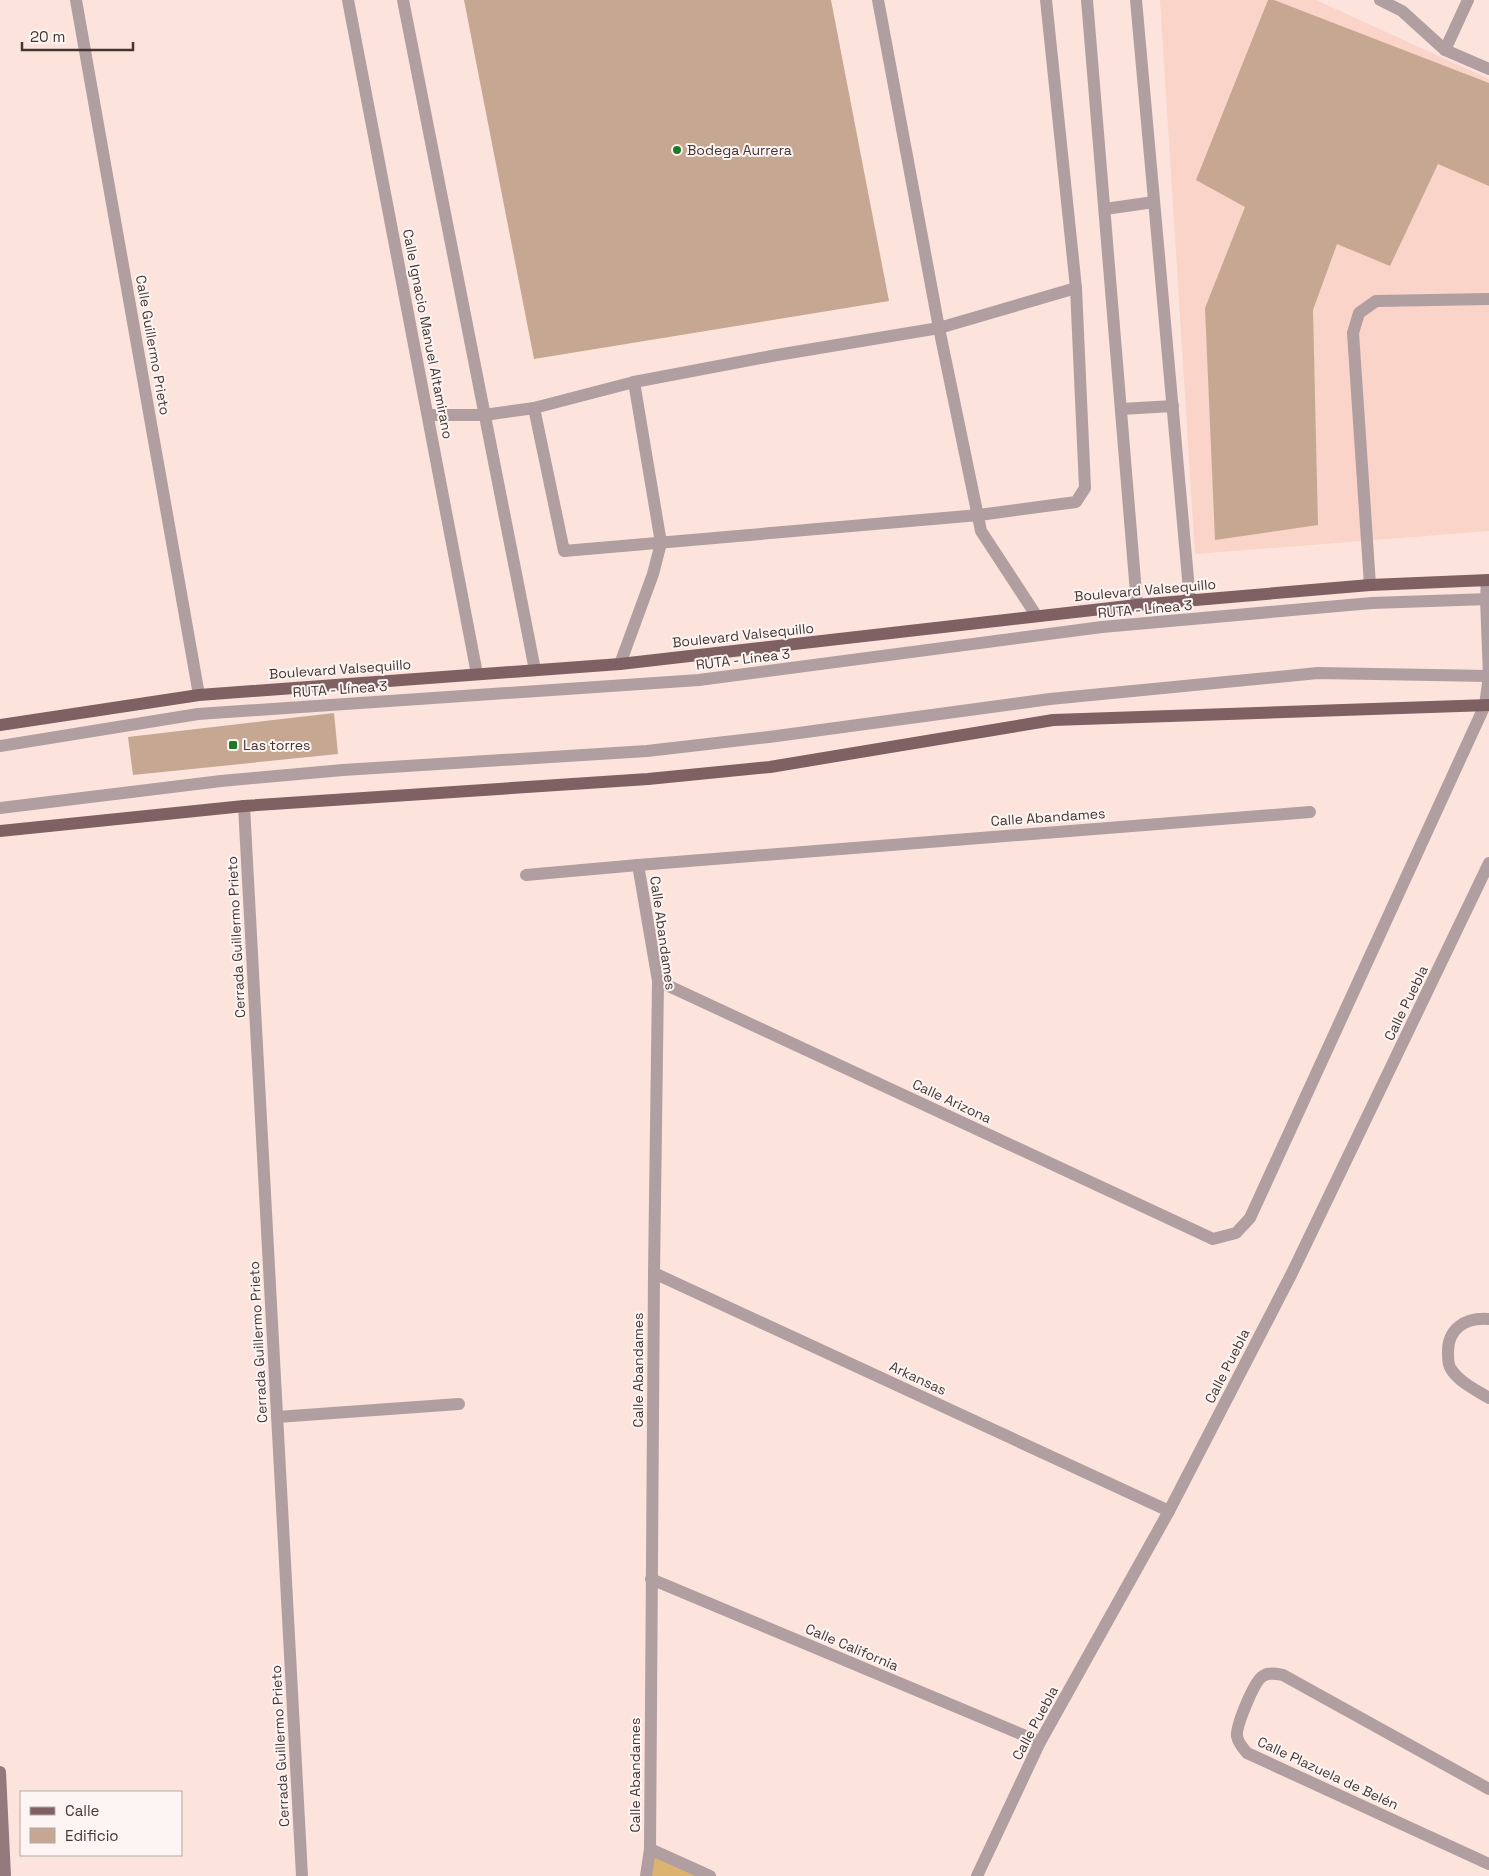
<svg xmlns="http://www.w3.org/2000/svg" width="1489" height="1876" font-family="'Space Grotesk',sans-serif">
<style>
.built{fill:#fad3c9}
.green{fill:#dcb371}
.building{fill:#c6a792}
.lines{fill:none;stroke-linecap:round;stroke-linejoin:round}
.lane{stroke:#b09ea0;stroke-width:12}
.street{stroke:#b09ea0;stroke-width:12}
.secondary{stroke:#947a7c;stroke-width:12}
.primary{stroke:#7f6063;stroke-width:12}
.poi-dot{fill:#217825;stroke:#fdf5f3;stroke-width:2}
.labels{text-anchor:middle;stroke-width:4;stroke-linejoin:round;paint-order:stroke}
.poi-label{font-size:14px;fill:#453632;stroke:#fdf5f3;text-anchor:start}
.street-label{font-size:14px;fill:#453632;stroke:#fdf5f3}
</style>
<rect width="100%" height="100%" fill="#fce4dd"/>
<polygon class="built" points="1160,0 1316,0 1489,79 1489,531 1195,554"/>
<polygon class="green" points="654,1852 706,1876 648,1876"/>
<g class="building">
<polygon points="464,0 831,0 889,301 534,359"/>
<polygon points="1268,0 1274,0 1489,83 1489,186 1438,164 1390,266 1337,244 1313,310 1318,525 1215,540 1205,308 1245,207 1196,180"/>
<polygon points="334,713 338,754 133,775 128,737"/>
</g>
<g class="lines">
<g class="lane">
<polyline points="403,0 535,670"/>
<polyline points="878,0 939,328 981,531 1036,615"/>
<polyline points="1380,0 1402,11 1445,50"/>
<polyline points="534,408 564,551 979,515 1076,502 1085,488 1076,288 1046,0"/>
<polyline points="428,415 484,415 534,408 634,382 777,355 939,328 1076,288"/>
<polyline points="1370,585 1353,333 1359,313 1376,301 1489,299"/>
<polyline points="620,664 653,574 661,543 634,382"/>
<polyline points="0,746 198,714 699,680 1102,627 1372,603 1489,599"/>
<polyline points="0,808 221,781 343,770 647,751 769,737 1050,699 1318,673 1489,676"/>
<polyline points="277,1417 459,1404"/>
</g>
<g class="street">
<polyline points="76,0 199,695"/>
<polyline points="348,0 477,674"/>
<polyline points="1087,0 1137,605"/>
<polyline points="1136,0 1190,601"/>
<polyline points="1468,0 1445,50 1489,69"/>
<polyline points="1105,209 1154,202"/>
<polyline points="1121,409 1173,406"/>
<polyline points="244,806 302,1876"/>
<polyline points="638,865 658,981 654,1273 650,1849 646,1876"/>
<polyline points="526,875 638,865 1310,812"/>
<polyline points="658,981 1213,1239 1236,1233 1250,1218 1485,705 1489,676 1486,599 1487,580"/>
<polyline points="654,1273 1169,1511"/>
<path d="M1489,1319C1465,1317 1447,1329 1448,1354C1448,1359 1448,1365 1451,1369C1459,1382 1476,1390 1489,1398"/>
<polyline points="651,1579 1040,1742"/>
<path d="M1489,1789L1283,1675C1277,1674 1269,1672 1263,1676C1254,1681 1236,1726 1237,1736C1238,1743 1243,1748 1247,1753L1489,1864"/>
<polyline points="650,1849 710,1876"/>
<polyline points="977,1876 1040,1742 1169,1511 1292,1273 1489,863"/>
</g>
<polyline class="secondary" points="0,1772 5,1876"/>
<g class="primary">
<polyline points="0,725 199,695 620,664 1137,605 1370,585 1489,580"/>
<polyline points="0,831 244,806 648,779 770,767 1053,720 1489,705"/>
</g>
</g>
<g class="poi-dot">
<circle cx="677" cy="150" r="5"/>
<rect x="228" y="740" width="10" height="10" rx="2.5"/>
</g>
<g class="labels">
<g class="poi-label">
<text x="687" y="155">Bodega Aurrera</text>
<text x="243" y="750">Las torres</text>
</g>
<g class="street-label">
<text transform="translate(428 334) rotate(79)" y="5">Calle Ignacio Manuel Altamirano</text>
<text transform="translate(153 345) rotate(80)" y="5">Calle Guillermo Prieto</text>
<text transform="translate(1145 590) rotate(-5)" y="5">Boulevard Valsequillo</text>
<text transform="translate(1145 609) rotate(-5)" y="5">RUTA - Línea 3</text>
<text transform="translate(743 635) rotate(-6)" y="5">Boulevard Valsequillo</text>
<text transform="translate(743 659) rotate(-7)" y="5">RUTA - Línea 3</text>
<text transform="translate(340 669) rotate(-4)" y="5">Boulevard Valsequillo</text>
<text transform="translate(340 689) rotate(-4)" y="5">RUTA - Línea 3</text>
<text transform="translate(1048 817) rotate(-4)" y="5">Calle Abandames</text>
<text transform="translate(663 933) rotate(82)" y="5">Calle Abandames</text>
<text transform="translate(236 937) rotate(-93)" y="5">Cerrada Guillermo Prieto</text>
<text transform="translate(1406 1003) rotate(-64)" y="5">Calle Puebla</text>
<text transform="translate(952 1101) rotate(25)" y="5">Calle Arizona</text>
<text transform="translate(258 1342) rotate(-93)" y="5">Cerrada Guillermo Prieto</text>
<text transform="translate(1227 1366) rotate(-63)" y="5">Calle Puebla</text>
<text transform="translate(638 1370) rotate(-90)" y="5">Calle Abandames</text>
<text transform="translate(918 1378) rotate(25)" y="5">Arkansas</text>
<text transform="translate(852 1647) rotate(23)" y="5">Calle California</text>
<text transform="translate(1035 1723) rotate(-62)" y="5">Calle Puebla</text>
<text transform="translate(280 1746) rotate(-93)" y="5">Cerrada Guillermo Prieto</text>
<text transform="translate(1328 1773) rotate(25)" y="5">Calle Plazuela de Belén</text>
<text transform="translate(635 1775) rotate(-90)" y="5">Calle Abandames</text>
</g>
</g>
<rect x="20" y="1791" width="162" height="65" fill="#fdf5f3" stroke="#b3a9a6"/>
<rect x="30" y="1807" width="25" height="8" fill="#7f6063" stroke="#b3a9a6"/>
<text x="65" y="1816" font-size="15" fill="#453632">Calle</text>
<rect x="30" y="1828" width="25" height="15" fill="#c6a792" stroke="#b3a9a6"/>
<text x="65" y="1841" font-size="15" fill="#453632">Edificio</text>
<path d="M22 42v8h111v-8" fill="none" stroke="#453632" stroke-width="2.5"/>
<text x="30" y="42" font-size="15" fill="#453632" stroke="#fdf5f3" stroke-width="4" paint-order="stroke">20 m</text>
</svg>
